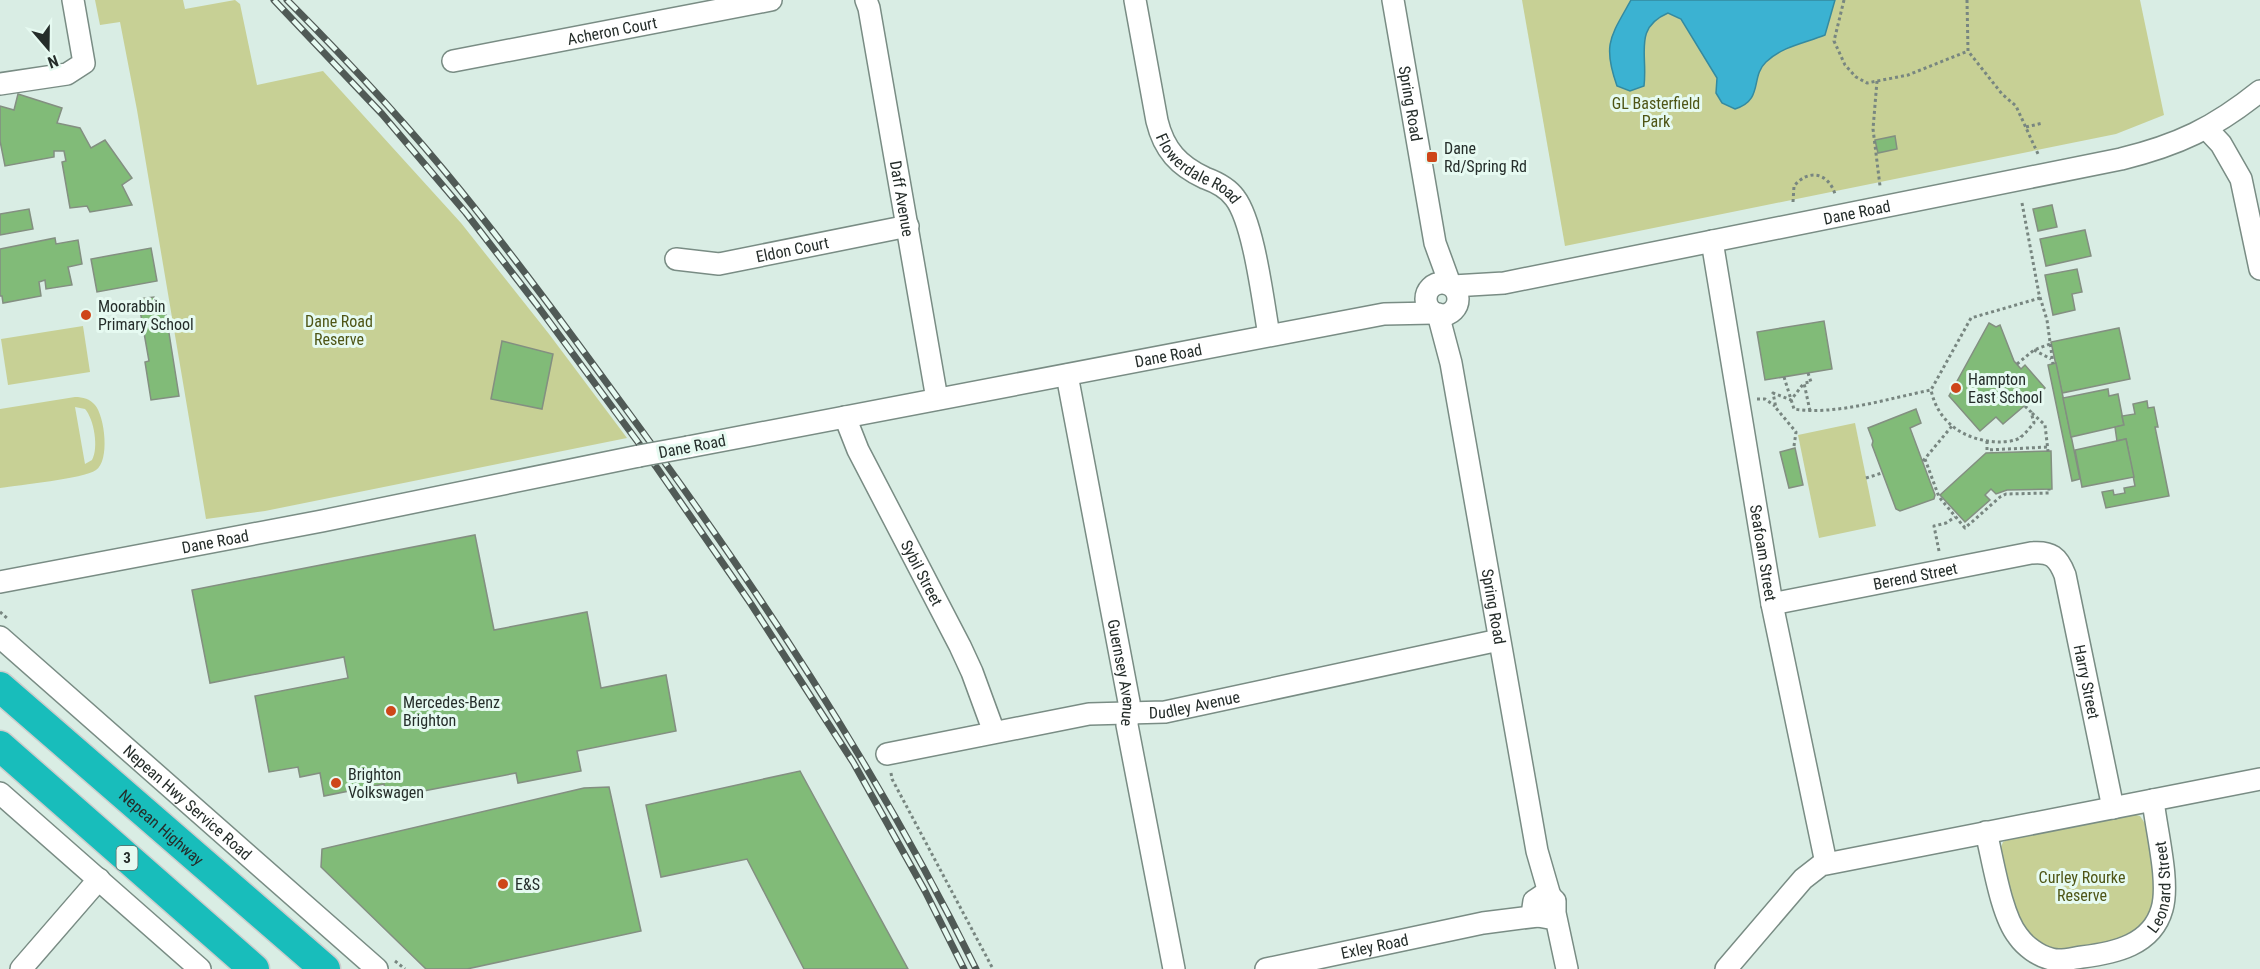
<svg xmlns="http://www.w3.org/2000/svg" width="2260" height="969" font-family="'Roboto Condensed',sans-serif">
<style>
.green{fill:#c7d095;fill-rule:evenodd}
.water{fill:#3bb2d2;stroke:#348aa0;stroke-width:1.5}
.building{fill:#81bb78;stroke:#838f81;stroke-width:1.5}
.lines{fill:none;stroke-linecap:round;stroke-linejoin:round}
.minor-casing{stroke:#798c84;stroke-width:24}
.highway-casing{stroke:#cbcdcc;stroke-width:33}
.path{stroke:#788680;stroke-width:3;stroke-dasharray:3 3;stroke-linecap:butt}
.minor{stroke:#fff;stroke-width:21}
.highway{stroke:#18bdbb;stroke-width:30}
.rail-casing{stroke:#505a56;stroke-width:7}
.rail{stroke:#e6faf1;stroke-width:4.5;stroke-dasharray:14;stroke-linecap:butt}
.minor-bridge-casing{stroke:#798c84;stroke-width:24;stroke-linecap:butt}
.minor-bridge{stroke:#fff;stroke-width:21}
.poi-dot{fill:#ce4619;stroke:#e6faf1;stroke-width:2}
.labels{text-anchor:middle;stroke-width:6;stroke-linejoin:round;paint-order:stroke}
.shield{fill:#e6faf1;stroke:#5f6a66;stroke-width:1.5}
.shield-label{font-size:15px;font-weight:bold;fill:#252d2a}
.street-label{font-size:16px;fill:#252d2a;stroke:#e6faf1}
.park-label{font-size:16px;fill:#4e5515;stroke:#e6faf1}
.poi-label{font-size:16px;fill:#252d2a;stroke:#e6faf1;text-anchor:start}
</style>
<rect width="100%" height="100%" fill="#d9ede4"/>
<g class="green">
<polygon points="95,0 183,0 185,9 235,0 240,4 257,85 323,71 461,223 549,334 627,438 265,511 206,519 137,110 120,22 100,25"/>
<polygon points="1522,0 2140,0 2164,115 2116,134 1565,246"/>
<polygon points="83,326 90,372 8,385 1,339"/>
<path d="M75,397C83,397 90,399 95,405C105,417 110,461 96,470C83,479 19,485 0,488V409ZM75,407L85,409C94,419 99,448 92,460L85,464Z"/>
<polygon points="1855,423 1876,526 1819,538 1798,435"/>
<polygon points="2132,814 2140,816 2146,825 2157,895 2145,925 2122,941 2054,952 2030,938 2016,916 2000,850 2003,842 2014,837"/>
</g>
<path class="water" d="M1631,0H1835L1825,35C1805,43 1783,46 1766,62C1750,77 1764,100 1735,109L1722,103L1716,93L1717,78L1681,19L1668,13C1633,28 1648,54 1644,86L1630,91L1617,86C1602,44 1611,36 1631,0Z"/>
<g class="building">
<polygon points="18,94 62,108 57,123 80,128 91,148 105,140 132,178 122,185 132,205 90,212 87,206 70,208 62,162 66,161 64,151 54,151 54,157 5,166 0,141 0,106 14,110"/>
<polygon points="1895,136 1897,149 1878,153 1875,140"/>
<polygon points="2052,205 2057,227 2038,231 2033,209"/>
<polygon points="29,209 33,229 0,235 0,214"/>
<polygon points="2085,230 2091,256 2046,266 2040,239"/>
<polygon points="55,238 56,244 78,240 82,264 68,267 72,285 46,289 45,280 39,282 41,296 3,303 2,296 0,296 0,249"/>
<polygon points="151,248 157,281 97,292 91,259"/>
<polygon points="2077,269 2082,292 2072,294 2075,310 2053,315 2045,275"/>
<polygon points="154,297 156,309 165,308 179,396 151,400 145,362 149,361 138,299"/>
<polygon points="1824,321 1832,369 1765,380 1757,332"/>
<polygon points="1989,323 1996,327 2000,325 2014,361 2021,369 2025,365 2045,388 2003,424 1996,417 1980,431 1949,396"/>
<polygon points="2119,328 2130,379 2062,393 2051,342"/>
<polygon points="502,341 553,354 542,409 491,399"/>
<polygon points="2056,363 2080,479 2072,481 2048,365"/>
<polygon points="2108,389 2109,396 2118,394 2124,425 2071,437 2063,398"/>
<polygon points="2147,401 2148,408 2154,407 2158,427 2155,427 2169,496 2106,508 2102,492 2113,490 2114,495 2125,493 2124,488 2135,486 2126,439 2117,441 2115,427 2124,425 2122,416 2135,414 2133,404"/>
<polygon points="1916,409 1921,423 1910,428 1935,495 1934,499 1900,511 1896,509 1872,445 1873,441 1868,428"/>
<polygon points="2126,439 2134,477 2082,487 2075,450"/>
<polygon points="1795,448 1803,485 1789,488 1780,452"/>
<polygon points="2051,451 2052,489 2007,490 1996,494 1991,489 1985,495 1990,500 1965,522 1940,495 1986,453"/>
<polygon points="475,535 494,630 587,612 601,688 666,675 676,731 577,751 581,771 518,783 516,773 387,798 384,784 324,796 320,773 300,777 298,767 269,772 255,696 348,678 344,657 210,683 192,590"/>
<polygon points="800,771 908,969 804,969 747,859 661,877 646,805"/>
<polygon points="609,787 641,931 467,969 426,969 321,867 322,849 584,788"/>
</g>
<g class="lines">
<g class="minor-casing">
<g id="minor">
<path id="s1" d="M866,0L869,8L937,399"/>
<path id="s2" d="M1135,0L1157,121C1164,150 1179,166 1205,178C1216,182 1228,188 1235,198C1254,223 1263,302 1269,335"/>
<path id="s3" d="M1393,0L1435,243L1450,284"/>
<path id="s4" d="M453,61L771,0"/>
<polyline points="0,84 67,74 84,63 73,0"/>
<polyline points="2207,129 2221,144 2241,179 2260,269"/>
<path id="s5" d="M1712,241L1772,604L1826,863"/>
<path id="s6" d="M676,259L719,264L908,226"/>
<circle cx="1442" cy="299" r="16"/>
<path id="s7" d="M1453,286L1504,283L2121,159C2178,145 2214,128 2260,91"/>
<path id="s8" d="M1438,314L1451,363L1537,851L1550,896"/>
<path id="s9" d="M1067,375L1129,702L1127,725L1174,969"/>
<path id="s10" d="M845,417L858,450L960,646L972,672L994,732"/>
<path id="s11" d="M688,447L1384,314L1434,313"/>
<path id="s12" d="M0,582L322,521L639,456"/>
<path id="s13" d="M1772,604L2031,553C2051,551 2058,557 2065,575L2113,808"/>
<path id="s14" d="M0,637L377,969"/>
<path id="s15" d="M887,754L1089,714L1165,712L1499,640"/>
<polyline points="0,793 200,969"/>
<path id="s16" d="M1986,832C1993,860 2001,915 2018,936C2025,946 2038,956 2051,959C2061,962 2073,958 2082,957C2115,953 2152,945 2162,909C2170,882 2156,829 2153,800"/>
<polyline points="1555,913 1549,918 1538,916 1533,908 1534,901 1543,895 1550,896 1555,901 1555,913 1567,969"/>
<polyline points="21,969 99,879"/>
<path id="s17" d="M1266,969L1483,923L1538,916"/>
<polyline points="1726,969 1803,879 1821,865 2260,779"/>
</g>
</g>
<g class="highway-casing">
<g id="highway">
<path id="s18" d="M0,687L325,969"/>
<polyline points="0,746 254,969"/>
</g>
</g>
<g class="path">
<polyline points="1844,0 1834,41 1845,65 1856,77 1867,83 1908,75 1968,51"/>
<polyline points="1967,0 1968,51 2002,94 2016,106 2038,154"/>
<polyline points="1877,81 1873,129 1880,186"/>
<polyline points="2026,127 2043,123"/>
<path d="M1793,202L1794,186C1808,169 1828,172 1835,194"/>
<polyline points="2022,203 2039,294 2047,320 2053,364"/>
<polyline points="2034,350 2051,359"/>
<polyline points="2017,364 2034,350 2050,344"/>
<polyline points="1808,373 1811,382 1804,383 1810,411"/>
<path d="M1784,377L1794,409C1834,416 1890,398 1931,390"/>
<polyline points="1757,399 1765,399 1775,406"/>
<path d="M2025,406L2031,412L2034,423C2030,427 2026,433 2021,437C2016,441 2006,442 1999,442C1965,441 1938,423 1931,390L1971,318L2040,298"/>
<polyline points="2032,413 2045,425 2048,451"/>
<polyline points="1987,441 1987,450 2048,447"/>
<polyline points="1794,446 1796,432 1776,408 1773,393 1791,400 1804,383"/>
<polyline points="1925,459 1939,497 1965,528 2000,497 2006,494 2049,493 2049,489"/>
<polyline points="1923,461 1952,426"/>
<polyline points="1866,478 1882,473"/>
<polyline points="1939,551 1934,526 1946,523 1955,517"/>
<polyline points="0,612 8,619"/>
<polyline points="891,773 892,779 993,969"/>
<polyline points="395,961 405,969"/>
</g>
<use href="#minor" class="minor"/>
<use href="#highway" class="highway"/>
<g class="rail-casing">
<g id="rail">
<polyline points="274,0 382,114 466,213 537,305 657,468 751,604 853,762 925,891 964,969"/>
<path d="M287,0C348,61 407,124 461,191C516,259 568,330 620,401C753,581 877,768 976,969"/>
</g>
</g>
<use href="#rail" class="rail"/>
<g class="minor-bridge-casing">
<polyline id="minor-bridge" points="639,456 688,447"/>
</g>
<use href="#minor-bridge" class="minor-bridge"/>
</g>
<g class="poi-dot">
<rect x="1426" y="151" width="12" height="12" rx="3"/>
<circle cx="86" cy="315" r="6"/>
<circle cx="1956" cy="388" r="6"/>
<circle cx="391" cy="711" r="6"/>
<circle cx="336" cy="783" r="6"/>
<circle cx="503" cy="884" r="6"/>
</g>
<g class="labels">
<rect class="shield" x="116.5" y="846" width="21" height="24" rx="4.5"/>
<g class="shield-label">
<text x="127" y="863">3</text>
</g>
<g class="street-label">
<text dy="6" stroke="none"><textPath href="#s4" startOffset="162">Acheron Court</textPath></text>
<text dy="6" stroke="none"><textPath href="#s3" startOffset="105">Spring Road</textPath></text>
<text dy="6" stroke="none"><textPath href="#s2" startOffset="189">Flowerdale Road</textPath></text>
<text dy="6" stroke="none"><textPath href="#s1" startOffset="202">Daff Avenue</textPath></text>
<text dy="6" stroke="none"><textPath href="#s7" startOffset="411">Dane Road</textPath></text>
<text dy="6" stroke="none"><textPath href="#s6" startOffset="118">Eldon Court</textPath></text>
<text dy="6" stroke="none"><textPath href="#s11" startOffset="489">Dane Road</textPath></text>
<text transform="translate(692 446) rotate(-11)" y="6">Dane Road</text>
<text dy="6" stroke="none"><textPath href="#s12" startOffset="219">Dane Road</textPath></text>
<text dy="6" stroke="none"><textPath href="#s5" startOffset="316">Seafoam Street</textPath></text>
<text dy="6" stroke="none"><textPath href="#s10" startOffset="174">Sybil Street</textPath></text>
<text dy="6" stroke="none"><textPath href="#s13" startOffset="146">Berend Street</textPath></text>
<text dy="6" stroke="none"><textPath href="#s8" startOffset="298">Spring Road</textPath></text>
<text dy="6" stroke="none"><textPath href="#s9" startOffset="303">Guernsey Avenue</textPath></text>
<text dy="6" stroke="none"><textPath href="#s13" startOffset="418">Harry Street</textPath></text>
<text dy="6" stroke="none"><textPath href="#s15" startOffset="312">Dudley Avenue</textPath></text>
<text dy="6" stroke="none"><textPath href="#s14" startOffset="250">Nepean Hwy Service Road</textPath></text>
<text dy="6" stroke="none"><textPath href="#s18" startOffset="214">Nepean Highway</textPath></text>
<text dy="6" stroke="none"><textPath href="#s16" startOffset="303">Leonard Street</textPath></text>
<text dy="6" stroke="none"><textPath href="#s17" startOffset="111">Exley Road</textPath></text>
</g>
<g class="park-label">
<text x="1656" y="109">GL Basterfield<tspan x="1656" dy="18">Park</tspan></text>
<text x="339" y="327">Dane Road<tspan x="339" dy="18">Reserve</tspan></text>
<text x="2082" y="883">Curley Rourke<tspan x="2082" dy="18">Reserve</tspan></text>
</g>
<g class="poi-label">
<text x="1444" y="154">Dane<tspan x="1444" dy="18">Rd/Spring Rd</tspan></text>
<text x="98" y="312">Moorabbin<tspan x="98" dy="18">Primary School</tspan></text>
<text x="1968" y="385">Hampton<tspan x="1968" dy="18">East School</tspan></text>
<text x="403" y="708">Mercedes-Benz<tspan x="403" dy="18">Brighton</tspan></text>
<text x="348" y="780">Brighton<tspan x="348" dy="18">Volkswagen</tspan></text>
<text x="515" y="890">E&amp;S</text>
</g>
</g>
<g transform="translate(48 48) rotate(160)" stroke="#e6faf1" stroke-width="4.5" paint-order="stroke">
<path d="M0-4.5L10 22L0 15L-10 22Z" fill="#252d2a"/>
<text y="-9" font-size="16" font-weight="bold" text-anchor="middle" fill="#252d2a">N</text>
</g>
</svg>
